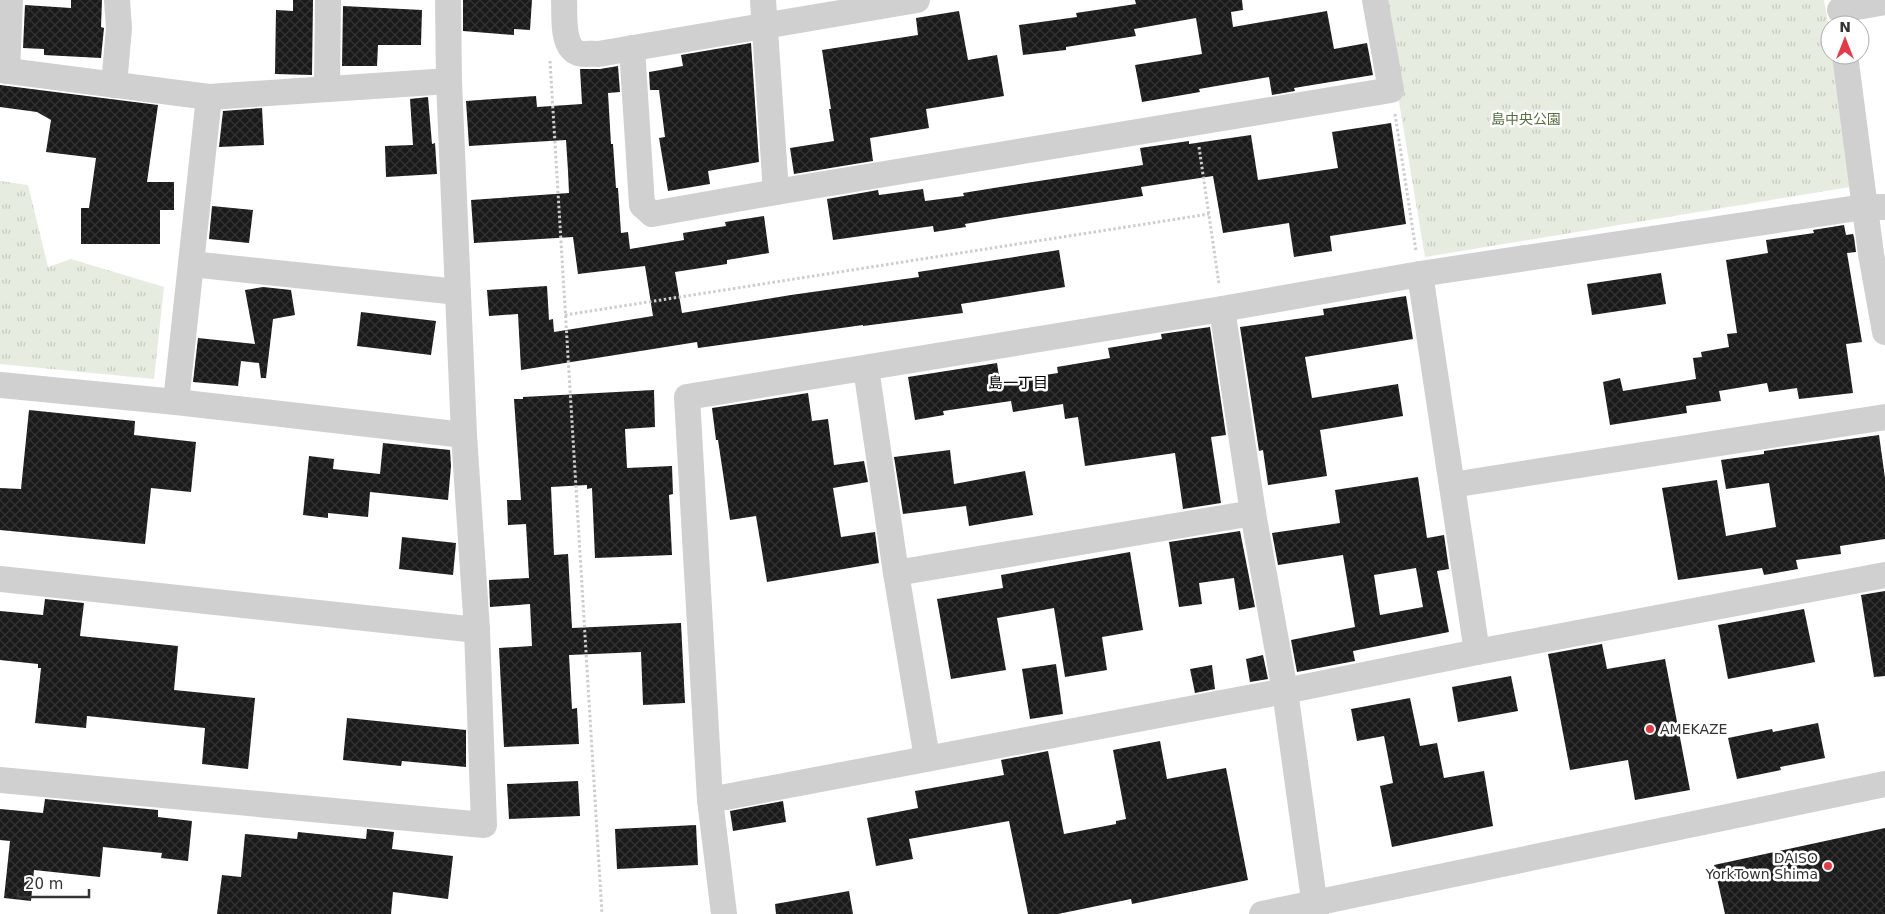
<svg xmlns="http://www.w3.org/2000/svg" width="1885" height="914" font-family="'DejaVu Sans','Noto Sans JP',sans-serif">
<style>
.grass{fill:url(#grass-tufts)}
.building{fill:url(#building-cross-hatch);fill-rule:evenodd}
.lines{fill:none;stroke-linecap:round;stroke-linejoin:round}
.path{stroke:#cdcdcd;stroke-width:3;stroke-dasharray:2.5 2.5;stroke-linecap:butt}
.minor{stroke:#d0d0d0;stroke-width:26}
.poi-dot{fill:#e63946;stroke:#fff;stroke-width:2}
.labels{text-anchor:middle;stroke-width:5;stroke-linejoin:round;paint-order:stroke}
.park-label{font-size:14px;fill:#56703f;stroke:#fff}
.poi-label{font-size:14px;fill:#333;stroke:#fff;text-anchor:start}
.neighbourhood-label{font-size:15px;fill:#000;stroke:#fff}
</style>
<defs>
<pattern id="grass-tufts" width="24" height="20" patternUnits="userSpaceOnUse" patternTransform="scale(1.25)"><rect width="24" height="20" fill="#e6ecdf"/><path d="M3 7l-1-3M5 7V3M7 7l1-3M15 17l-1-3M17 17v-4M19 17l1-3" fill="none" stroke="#c6cbc0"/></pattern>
<pattern id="building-cross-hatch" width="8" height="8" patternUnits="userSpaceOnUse" patternTransform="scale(1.25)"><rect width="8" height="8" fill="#1a1a1a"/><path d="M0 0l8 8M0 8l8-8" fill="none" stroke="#333"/></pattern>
</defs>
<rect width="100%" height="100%" fill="#fff"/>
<g class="grass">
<polygon points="1382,0 1824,0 1830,34 1830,55 1833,55 1850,187 1425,257"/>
<polygon points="0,181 28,185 48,267 71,259 164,287 154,379 0,364"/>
</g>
<g class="building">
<polygon points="71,0 102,0 101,27 104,28 101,58 44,55 44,49 23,48 25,5 71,8"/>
<polygon points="293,0 313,0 312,75 275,74 276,10 293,11"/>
<polygon points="463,0 532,0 530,30 514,29 514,35 463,31"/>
<polygon points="1135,0 1242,0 1243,10 1231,12 1233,27 1327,11 1334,49 1367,43 1373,75 1294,88 1295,91 1272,95 1269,77 1199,89 1200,92 1142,102 1135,65 1202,54 1196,18 1134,29 1136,36 1066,47 1066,50 1023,55 1019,25 1077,17 1076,13 1136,4"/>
<polygon points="343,6 422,10 421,45 378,45 377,66 342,66"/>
<polygon points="959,11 968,60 997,55 1004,96 926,109 929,128 870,138 873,161 794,174 790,148 834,141 829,109 831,109 822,50 918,35 916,18"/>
<polygon points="751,43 759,162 708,171 710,184 668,191 659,138 665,137 659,90 650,90 649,72 683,66 681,55"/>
<polygon points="618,66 620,92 608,93 611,144 613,144 616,188 618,188 621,233 628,232 630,249 684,240 683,233 726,226 725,222 764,216 769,253 727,260 727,264 675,272 682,313 791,295 919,277 918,272 1059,250 1065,287 961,304 963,313 863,326 863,325 698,348 697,342 521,370 518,314 489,316 487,290 547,286 549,320 553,319 554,332 653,316 645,266 578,274 573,237 474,243 471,200 569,193 568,171 566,140 469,146 466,101 536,96 537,107 582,104 580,69 600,69"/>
<polygon points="0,85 158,105 147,182 174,182 174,210 160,210 160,244 81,244 81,208 89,208 96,158 46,152 51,120 37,112 0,107"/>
<polygon points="428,97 432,144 435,143 437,174 386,177 385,146 413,145 410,99"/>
<polygon points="262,108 264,145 219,147 223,111"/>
<polygon points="1391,123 1406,224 1330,236 1332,251 1294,257 1289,223 1223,233 1213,176 1141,187 1143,196 1000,218 965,224 966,227 934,232 933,226 833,240 827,199 878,190 879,195 923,189 925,201 964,196 963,193 1000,187 1143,165 1140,148 1189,141 1189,144 1251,135 1258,180 1338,168 1332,132"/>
<polygon points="212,206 253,210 249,243 209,239"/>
<polygon points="1844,225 1846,235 1853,234 1854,237 1856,252 1847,253 1862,342 1846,344 1853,393 1799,399 1797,388 1769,392 1767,383 1719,391 1721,401 1686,406 1687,413 1610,425 1603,382 1620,378 1623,391 1696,379 1693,358 1702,357 1701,352 1729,347 1727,334 1737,333 1726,260 1768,253 1766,240 1814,233 1813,230"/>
<polygon points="1661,273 1666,304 1592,315 1587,284"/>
<polygon points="263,287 291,290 295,315 273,319 266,378 261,378 259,363 241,361 238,386 193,382 198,338 255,344 245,290"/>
<polygon points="1406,296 1413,339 1305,357 1312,398 1398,384 1403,416 1320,430 1327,476 1268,485 1263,450 1259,451 1240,327 1324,315 1323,309"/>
<polygon points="361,312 436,321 431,355 357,346"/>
<polygon points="1210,327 1226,435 1211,437 1221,503 1183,509 1175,453 1085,466 1078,417 1065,419 1063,404 1013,412 1011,401 943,411 944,415 915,420 908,377 997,363 1000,382 1058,373 1057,367 1110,358 1108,348 1162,339 1161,334"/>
<polygon points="654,390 655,427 625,429 627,468 672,466 673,494 669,495 672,555 595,558 592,488 587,489 587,485 551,487 554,555 568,554 572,628 681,623 685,703 643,705 641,652 569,655 572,709 577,708 579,744 504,747 499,648 532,646 530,604 490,607 489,580 529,578 526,524 508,525 507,500 521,500 514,399 523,399 523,397"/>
<polygon points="808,393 812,421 828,419 834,465 864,461 868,482 833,488 841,537 875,532 879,563 767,582 756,516 730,520 718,440 716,440 712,408"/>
<polygon points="29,410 135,421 134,435 196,442 191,492 151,488 145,544 0,530 0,488 21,489"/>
<polygon points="1879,435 1885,478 1885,539 1840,546 1841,554 1796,560 1798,569 1764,575 1762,568 1678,580 1662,488 1717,480 1726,536 1776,527 1769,483 1726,489 1721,460 1764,454 1764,451"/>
<polygon points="383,443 450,450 451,466 448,500 370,492 368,517 328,513 328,518 303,515 309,456 334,459 333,469 380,474"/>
<polygon points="950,450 954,484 1025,471 1033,515 969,526 966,506 903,514 894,457"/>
<path d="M1418,477L1427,538L1444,535L1449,569L1437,571L1449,632L1353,651L1355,661L1297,672L1291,640L1355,627L1343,555L1278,565L1272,533L1340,523L1335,490ZM1416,568L1423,607L1380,615L1374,575Z"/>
<polygon points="1240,531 1255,607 1239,610 1234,578 1199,583 1202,604 1179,607 1169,542"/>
<polygon points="402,537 456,543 453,575 399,569"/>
<polygon points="1130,552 1143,630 1102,637 1107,670 1065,677 1054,608 997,618 1006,670 951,679 937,599 1003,588 1001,575"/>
<polygon points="1885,591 1885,676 1874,677 1861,595"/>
<polygon points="45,599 84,603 80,636 178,646 174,690 255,698 248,769 202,764 205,728 87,716 86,728 35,723 41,668 38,668 38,664 0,660 0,611 43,615"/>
<polygon points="1804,609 1815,662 1728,679 1718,625"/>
<polygon points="1602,644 1607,669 1665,659 1690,790 1635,800 1628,760 1570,770 1548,654"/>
<polygon points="1263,655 1268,679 1250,682 1246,659"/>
<polygon points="1056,664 1063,714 1030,719 1022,669"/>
<polygon points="1212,665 1215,689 1195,693 1190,669"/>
<polygon points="1511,676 1518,711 1458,722 1452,687"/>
<polygon points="1410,698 1420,746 1437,743 1444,778 1484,771 1493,826 1392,847 1380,786 1393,783 1384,736 1357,741 1351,709"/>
<polygon points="347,718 466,730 466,767 402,761 401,766 343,760"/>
<polygon points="1818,723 1825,758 1780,767 1781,770 1737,779 1728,738 1772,729 1773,732"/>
<polygon points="1160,741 1167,779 1226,768 1248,880 1132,904 1131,899 1058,914 1028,914 1009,821 909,839 913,859 876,866 867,818 918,808 915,791 1004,775 1001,760 1048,751 1064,834 1116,824 1116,821 1126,819 1113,750"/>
<polygon points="578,781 580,816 509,819 507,784"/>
<polygon points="45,799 158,810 158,817 192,821 188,861 161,858 162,853 103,847 100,877 34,870 31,901 4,898 10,841 0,840 0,809 43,813"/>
<polygon points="783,801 786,822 733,831 730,811"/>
<polygon points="696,825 698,865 617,869 615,829"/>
<polygon points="1885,828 1885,914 1725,914 1714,865"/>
<polygon points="367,829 394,832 392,849 453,856 448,899 393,892 391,914 217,914 222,875 241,877 245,834 297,839 298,832 366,839"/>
<polygon points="849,891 853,914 776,914 775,904"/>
</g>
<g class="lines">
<g class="path">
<polyline points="550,61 602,914"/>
<polyline points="1395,114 1416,251"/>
<polyline points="1199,147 1219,284"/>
<polyline points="565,315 1209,214"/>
</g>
<g class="minor">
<path d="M564,0C565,15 561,46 578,53C583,55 592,53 598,54L917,0"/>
<polyline points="763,0 776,192 1391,90 1375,0"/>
<polyline points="1840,10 1885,2"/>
<polyline points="632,48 642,205 652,214 776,192"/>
<polyline points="1845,55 1871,254 1885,332"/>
<polyline points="0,70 209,97 449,81"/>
<polyline points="7,71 10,0"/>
<polyline points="114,85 119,28 117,0"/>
<polyline points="327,89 328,0"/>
<polyline points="191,264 458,292"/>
<polyline points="1420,274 1477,652"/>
<polyline points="1222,309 1253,513 1285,691 1316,914"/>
<polyline points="866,368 896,573 927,758"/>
<polyline points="0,385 176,402 464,435"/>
<polyline points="176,402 209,97"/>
<polyline points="1452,485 1885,417"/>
<polyline points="896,573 1253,513"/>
<polyline points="0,579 477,630"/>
<polyline points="0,780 484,825 477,630 464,435 449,81 448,0"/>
<polyline points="710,800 1285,691 1477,652 1885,575"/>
<polyline points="724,914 710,800 687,397 1222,309 1420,274 1864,207 1885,207"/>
<polyline points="1262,914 1885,784"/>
</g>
</g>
<g class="poi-dot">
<circle cx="1650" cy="729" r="5"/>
<circle cx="1828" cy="866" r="5"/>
</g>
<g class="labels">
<g class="park-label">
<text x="1526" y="124">島中央公園</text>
</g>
<g class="poi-label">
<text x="1660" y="734">AMEKAZE</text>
<text x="1818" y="863" text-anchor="end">DAISO<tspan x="1818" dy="16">YorkTown Shima</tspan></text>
</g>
<g class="neighbourhood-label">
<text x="1018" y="388">島一丁目</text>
</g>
</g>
<g transform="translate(1845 40)"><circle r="24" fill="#ffffff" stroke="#adadad"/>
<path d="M0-4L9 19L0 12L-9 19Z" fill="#e63946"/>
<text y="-8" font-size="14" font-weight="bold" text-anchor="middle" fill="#333333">N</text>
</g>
<path d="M18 889v8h71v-8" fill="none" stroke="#333333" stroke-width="2.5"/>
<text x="25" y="889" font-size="15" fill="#333333" stroke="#ffffff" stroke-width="4" paint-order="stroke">20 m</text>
</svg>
